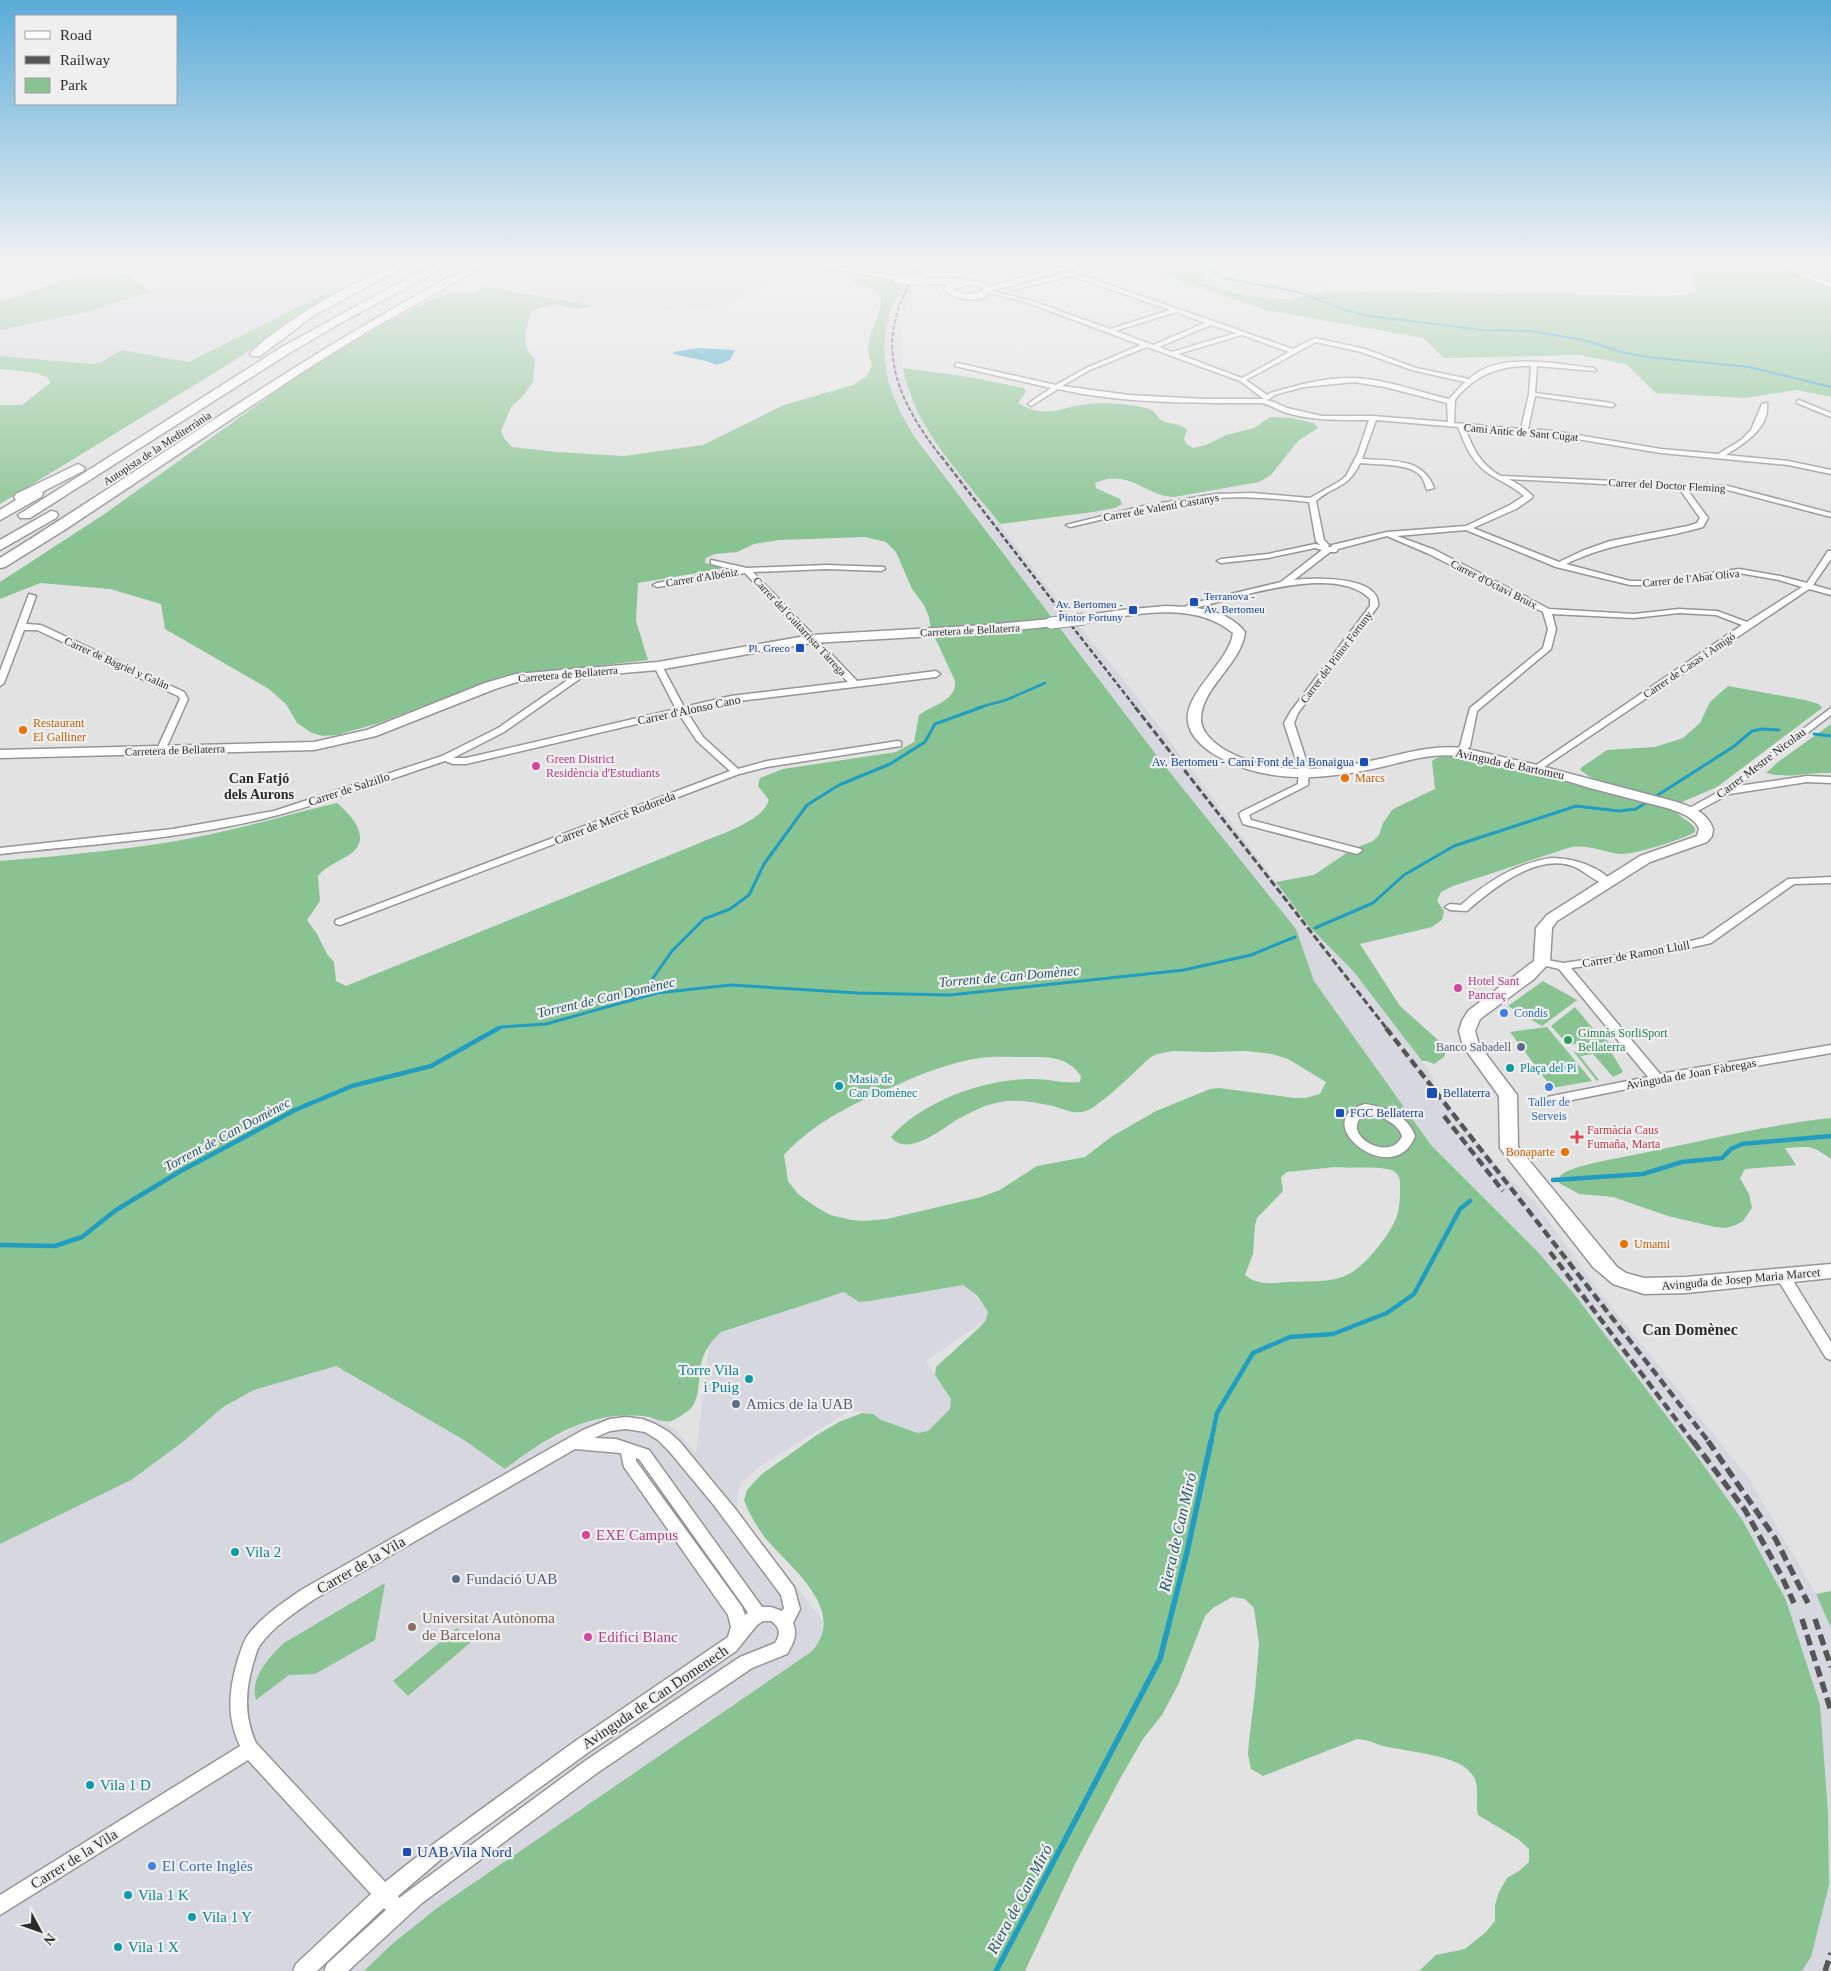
<svg xmlns="http://www.w3.org/2000/svg" width="1831" height="1971" font-family="'Times New Roman',serif">
<style>
.built{fill:#d7d7e0}
.green{fill:#88c391;fill-rule:evenodd}
.water{fill:#229dc1}
.lines{fill:none;stroke-linecap:round;stroke-linejoin:round}
.stream-far4{stroke:#229dc1;stroke-width:2}
.stream-far3{stroke:#229dc1;stroke-width:2.5}
.stream-far2{stroke:#229dc1;stroke-width:3}
.stream-far1{stroke:#229dc1;stroke-width:4.5}
.stream{stroke:#229dc1;stroke-width:5.5}
.street-casing{stroke:#959597;stroke-width:3}
.secondary-casing{stroke:#959597;stroke-width:3}
.highway-casing{stroke:#959597;stroke-width:3}
.street{fill:#fff;fill-rule:evenodd}
.secondary{fill:#fff;fill-rule:evenodd}
.highway{fill:#fff;fill-rule:evenodd}
.rail-far4{stroke:#555556;stroke-width:2;stroke-dasharray:4.5 2;stroke-linecap:butt}
.rail-far3{stroke:#555556;stroke-width:2.5;stroke-dasharray:5 2.5;stroke-linecap:butt}
.rail-far2{stroke:#555556;stroke-width:3;stroke-dasharray:7 3;stroke-linecap:butt}
.rail-far1{stroke:#555556;stroke-width:4.5;stroke-dasharray:9 4.5;stroke-linecap:butt}
.rail{stroke:#555556;stroke-width:5.5;stroke-dasharray:11 5.5;stroke-linecap:butt}
.secondary-bridge-far1-casing{stroke:#959597;stroke-width:10;stroke-linecap:butt}
.secondary-bridge-casing{stroke:#959597;stroke-width:13;stroke-linecap:butt}
.secondary-bridge-far1{stroke:#fff;stroke-width:9}
.secondary-bridge{stroke:#fff;stroke-width:11}
.transit-dot{fill:#1a4fb4;stroke:#efeff0;stroke-width:2}
.food-dot{fill:#e8710a;stroke:#efeff0;stroke-width:2}
.hotel-dot{fill:#d1479c;stroke:#efeff0;stroke-width:2}
.shop-dot{fill:#3f7fe0;stroke:#efeff0;stroke-width:2}
.leisure-dot{fill:#2e9e5b;stroke:#efeff0;stroke-width:2}
.service-dot{fill:#5c6f8a;stroke:#efeff0;stroke-width:2}
.culture-dot{fill:#0f9aa8;stroke:#efeff0;stroke-width:2}
.health-dot{fill:#e0444e;stroke:#efeff0;stroke-width:2}
.education-dot{fill:#8d6e63;stroke:#efeff0;stroke-width:2}
.labels{text-anchor:middle;stroke-width:4.5;stroke-linejoin:round;paint-order:stroke}
.far-street-label{font-size:11px;fill:#2c2c2d;stroke:#efeff0}
.far-transit-label{font-size:11px;fill:#164399;stroke:#efeff0;text-anchor:end}
.street-label{font-size:12px;fill:#2c2c2d;stroke:#efeff0}
.food-label{font-size:12px;fill:#c56008;stroke:#efeff0;text-anchor:start}
.hotel-label{font-size:12px;fill:#b23c85;stroke:#efeff0;text-anchor:start}
.transit-label{font-size:12px;fill:#164399;stroke:#efeff0;text-anchor:start}
.shop-label{font-size:12px;fill:#366cbe;stroke:#efeff0;text-anchor:start}
.leisure-label{font-size:12px;fill:#27864d;stroke:#efeff0;text-anchor:start}
.service-label{font-size:12px;fill:#4e5e75;stroke:#efeff0;text-anchor:end}
.culture-label{font-size:12px;fill:#0d838f;stroke:#efeff0;text-anchor:start}
.health-label{font-size:12px;fill:#be3a42;stroke:#efeff0;text-anchor:start}
.neighbourhood-label{font-size:14px;font-weight:bold;fill:#2d2d2e;stroke:#efeff0}
.water-label{font-size:14px;font-style:italic;fill:#285767;stroke:#efeff0}
.near-culture-label{font-size:15px;fill:#0d838f;stroke:#efeff0;text-anchor:start}
.near-service-label{font-size:15px;fill:#4e5e75;stroke:#efeff0;text-anchor:start}
.near-hotel-label{font-size:15px;fill:#b23c85;stroke:#efeff0;text-anchor:start}
.near-street-label{font-size:15px;fill:#2c2c2d;stroke:#efeff0}
.near-education-label{font-size:15px;fill:#785e54;stroke:#efeff0;text-anchor:start}
.near-transit-label{font-size:15px;fill:#164399;stroke:#efeff0;text-anchor:start}
.near-shop-label{font-size:15px;fill:#366cbe;stroke:#efeff0;text-anchor:start}
.near-neighbourhood-label{font-size:16px;font-weight:bold;fill:#2d2d2e;stroke:#efeff0}
.near-water-label{font-size:16px;font-style:italic;fill:#285767;stroke:#efeff0}
</style>
<rect width="100%" height="100%" fill="#e2e2e3"/>
<g class="built">
<polygon points="203,262 398,262 334,292 318,297 189,362 122,350 101,362 92,364 0,356 0,330 95,310 142,295"/>
<polygon points="532,262 759,262 809,271 723,305 633,313 597,311 586,308 590,305 477,285"/>
<polygon points="918,262 930,262 914,285 900,322 903,368 907,390 920,417 947,456 1070,616 1121,676 1309,926 1354,972 1433,1076 1434,1083 1432,1084 1498,1167 1534,1201 1599,1291 1750,1480 1816,1594 1831,1628 1831,1971 1802,1971 1811,1957 1829,1885 1828,1811 1820,1705 1786,1600 1743,1521 1699,1459 1575,1295 1538,1252 1431,1145 1314,981 1296,929 1164,765 903,419 893,398 886,367 884,338 892,303 903,282"/>
<polygon points="1218,262 1390,262 1400,265 1394,268 1359,268 1355,271 1357,277 1330,287 1318,289 1316,290 1316,294 1287,298 1235,295 1215,290 1221,288 1204,283 1205,278 1220,267"/>
<polygon points="1777,262 1831,262 1831,283 1790,269"/>
<polygon points="963,1285 997,1312 926,1361 951,1399 950,1409 928,1431 918,1433 881,1420 873,1414 851,1410 760,1466 743,1482 738,1490 737,1499 738,1510 742,1517 823,1621 823,1632 819,1644 811,1652 789,1667 470,1971 0,1971 0,1544 64,1512 184,1441 223,1407 254,1390 336,1366 464,1440 505,1469 535,1448 580,1425 602,1418 627,1415 659,1420 676,1430 696,1454 710,1336 844,1292 859,1302 870,1301"/>
</g>
<g class="green">
<polygon points="1126,262 1211,262 1212,265 1202,283 1248,296 1290,299 1328,291 1667,296 1697,294 1692,262 1764,262 1831,287 1831,397 1797,390 1745,398 1656,393 1626,364 1579,355 1444,358 1423,338 1266,310"/>
<polygon points="128,274 149,291 95,310 0,330 0,301 77,277"/>
<path d="M866,277L903,282C873,337 881,384 914,436L1164,765L1296,929L1314,981L1431,1145L1538,1252L1575,1295L1699,1459L1743,1521L1786,1600L1820,1705L1828,1811L1829,1885L1811,1957L1802,1971H1419L1436,1955L1465,1949L1486,1932L1495,1921V1905L1499,1892L1507,1878L1519,1871L1529,1862V1849L1518,1839L1478,1815C1475,1802 1480,1789 1474,1777C1462,1754 1406,1752 1383,1746C1374,1743 1368,1740 1357,1739L1263,1776L1251,1769L1248,1754L1249,1741L1255,1692L1259,1644L1254,1608L1245,1599L1232,1597L1213,1608L1205,1616L1178,1685L1162,1715L1143,1739L1121,1777L1076,1862L1025,1971H364L391,1945L437,1908L811,1652C849,1612 792,1569 767,1540C757,1528 750,1515 744,1500L747,1490L762,1474L817,1435L839,1422L862,1413L873,1414L881,1420L918,1433L928,1431L950,1409L951,1399L935,1375L936,1367L980,1327L986,1320L988,1312L978,1296L963,1285L870,1301L859,1302L844,1292L721,1332C711,1341 704,1351 701,1364C698,1378 701,1401 688,1411C683,1414 677,1419 671,1421C664,1423 656,1419 649,1417C634,1415 618,1415 603,1418C567,1424 533,1448 505,1469L464,1440L336,1366L254,1390L223,1407L184,1441L131,1480L0,1544V861C69,855 140,849 207,835C251,826 293,813 337,803C351,815 373,838 350,854C339,862 327,865 318,876L320,901L307,920L317,934L327,954L334,962L336,981L346,986L695,845C716,835 762,823 769,800L758,786L760,778L783,769L896,752L914,742L919,715C932,705 957,701 955,681L931,629L929,617L924,605L912,589L896,552L886,542L865,537L779,540L754,544L737,552L715,554L706,558L705,563L727,568L638,583L636,621L648,660L516,675L489,681L379,723L337,735L323,736L312,733L297,723L286,704L269,689L165,629L161,604L110,589L40,583L0,599V582L103,515L309,368L387,322L441,295L471,294L485,287L591,305C577,313 569,306 555,305C546,305 539,308 531,311C526,330 519,344 535,359L533,382L522,397L511,407L501,431L504,438L512,447L557,452L624,456L703,445L784,405L853,385L867,376L872,366C871,361 868,355 868,351C867,332 883,315 881,296L866,285L847,279ZM1173,1051L1209,1052L1246,1051L1272,1054L1288,1059L1326,1082L1320,1094L1305,1098H1295L1219,1088L1210,1089L1156,1111L1111,1137L1085,1157L1037,1166L1000,1190L981,1197L887,1219L863,1221L852,1220L830,1215L813,1205L798,1194L788,1181L784,1155C815,1121 855,1103 897,1085C923,1073 952,1062 980,1058C994,1056 1008,1057 1023,1057C1045,1057 1067,1055 1081,1076L1080,1082C1065,1084 1049,1079 1034,1079C987,1078 922,1101 891,1137C907,1158 942,1129 958,1119C967,1114 976,1110 985,1106C1009,1097 1029,1101 1053,1106C1064,1109 1074,1115 1086,1111C1102,1105 1136,1070 1151,1057L1157,1054ZM1335,1167C1348,1169 1385,1165 1395,1172C1400,1176 1400,1181 1400,1186C1400,1197 1400,1206 1397,1216C1390,1235 1366,1265 1349,1274C1332,1283 1307,1281 1288,1282C1273,1283 1258,1286 1245,1275L1253,1254L1255,1225L1257,1218L1283,1191L1281,1177L1287,1172Z"/>
<polygon points="346,287 232,362 0,504 0,405 22,405 50,383 48,378 38,373 0,369 0,356 92,364 101,362 122,350 189,362 318,297"/>
<path d="M903,368L969,377L1024,388L1026,392L1018,403C1047,420 1060,407 1088,404C1103,402 1135,404 1149,409C1156,411 1157,418 1163,421C1171,425 1181,423 1187,430L1184,439L1186,444L1193,448L1206,445L1226,435L1254,428L1270,417L1291,418L1314,423L1318,428L1298,441L1271,475L1259,482L1174,497C1144,496 1130,468 1095,483L1096,488L1120,499L1122,504L1115,508L1093,512L1000,524C964,477 914,429 903,368Z"/>
<path d="M1728,686L1805,700L1819,704L1822,708L1717,787L1675,805L1673,808C1678,817 1689,820 1695,828V832C1684,839 1634,855 1621,854C1602,852 1587,843 1568,848L1453,886L1441,892L1437,901L1444,911L1442,920L1432,927L1360,944L1400,1006L1447,1048L1444,1057L1434,1064L1427,1061H1422L1354,972L1309,926L1276,882L1314,875L1351,850L1373,841L1379,835L1383,823L1393,809L1435,789L1432,761C1448,745 1540,775 1564,779C1577,781 1590,781 1603,783L1590,777L1580,770L1582,767L1607,750L1655,747L1683,738L1700,723L1710,702Z"/>
<path d="M1831,724V773C1807,772 1789,779 1766,773L1778,762Z"/>
<polygon points="1543,981 1577,1000 1542,1026 1508,1006"/>
<polygon points="1575,1007 1594,1030 1597,1030 1613,1047 1610,1050 1623,1072 1613,1077 1593,1054 1580,1056 1599,1080 1597,1081 1574,1052 1589,1049 1584,1043 1568,1045 1551,1026"/>
<polygon points="1547,1027 1592,1081 1552,1088 1510,1032"/>
<path d="M1831,1118V1159C1810,1144 1810,1147 1785,1148L1796,1165L1745,1169L1740,1178L1749,1194L1752,1208L1743,1221L1736,1225L1726,1228L1715,1227L1668,1216L1613,1197L1579,1194L1559,1183L1560,1176C1570,1165 1626,1157 1643,1153C1706,1140 1767,1125 1831,1118Z"/>
<path d="M385,1583L375,1640L315,1674L289,1675L256,1700C249,1679 270,1656 284,1643Z"/>
<polygon points="1831,1591 1831,1628 1816,1594"/>
<polygon points="457,1628 471,1642 408,1696 393,1681"/>
</g>
<polygon class="water" points="698,348 735,350 730,360 717,365 706,361 673,354 674,352"/>
<g class="lines">
<polyline class="stream-far4" points="1195,262 1222,278 1298,292 1345,310 1369,316 1483,330 1531,331 1584,340 1621,352 1647,357 1749,367 1831,387"/>
<polyline class="stream-far3" points="977,708 1006,700 1045,683"/>
<g class="stream-far2">
<polyline points="1814,734 1831,736"/>
<polyline points="1315,928 1373,903 1404,875 1454,846 1576,806 1619,811 1636,809 1733,747 1752,731 1762,729 1779,730"/>
<polyline points="626,1001 646,988 672,951 704,919 730,909 749,895 764,864 807,805 839,785 890,764 925,742 935,724 982,707"/>
<polyline points="497,1029 501,1027 546,1024 657,993 731,985 857,993 950,995 1184,970 1251,955 1295,937"/>
</g>
<g class="stream-far1">
<polyline points="1553,1180 1643,1174 1682,1162 1722,1158 1731,1149 1742,1144 1831,1136"/>
<polyline points="0,1245 55,1246 82,1237 116,1210 179,1172 295,1110 352,1086 431,1066 499,1028"/>
<polyline points="1211,1442 1217,1413 1253,1353 1290,1337 1333,1334 1387,1313 1414,1294 1460,1209 1470,1201"/>
</g>
<polyline class="stream" points="996,1971 1160,1659 1187,1552 1211,1441"/>
<g class="street-casing">
<g id="street">
<polygon points="1568,262 1575,262 1589,270 1584,271"/>
<polygon points="1768,262 1776,262 1831,283 1831,287"/>
<path d="M1072,272L1293,349L1315,338L1365,349L1416,368L1469,379C1498,351 1557,364 1593,368L1596,370L1595,371L1537,366L1535,393L1612,403L1615,405L1612,407L1535,396L1528,429L1553,431L1661,449L1718,454L1741,440L1751,430L1762,404L1767,403C1770,428 1745,443 1726,455L1788,461L1831,470V474L1788,465L1661,453L1553,435L1465,428C1473,449 1481,465 1501,476L1728,486L1831,513V517L1728,490L1686,488L1708,518L1703,527C1654,541 1613,541 1566,564L1630,581H1658L1739,569L1780,576L1807,583L1828,551H1831V559L1813,585L1831,590V595L1809,589L1538,771L1535,770V766L1742,625L1716,615L1679,613L1634,618L1552,614L1556,629L1551,649L1477,711L1470,746L1464,753L1461,754L1456,751L1460,746L1470,708L1543,648L1548,629L1543,612L1429,554L1387,536L1338,549L1336,552H1330L1294,580C1313,578 1381,575 1378,606L1298,713L1294,723L1309,769L1308,785L1249,815L1251,820L1361,849L1362,851L1357,854L1243,824L1239,814L1241,812L1298,784L1299,769L1284,723L1291,711L1370,606V599C1335,563 1237,598 1195,608L1187,611L1183,609L1189,604L1281,582L1322,550L1315,548L1268,558L1221,563L1217,561L1221,559L1268,554L1315,544L1320,545L1316,541L1309,502C1278,499 1247,496 1217,498C1167,502 1118,516 1070,527L1066,525L1143,506L1216,494L1252,493L1310,498L1340,481L1346,476L1358,453L1369,420C1340,420 1311,421 1284,412C1276,409 1270,405 1262,403C1194,403 1124,404 1058,389L1031,406L1028,404L1029,403L1051,388L955,366V364L957,363L1056,385L1086,368L1141,345L1028,303L987,292V290L1032,301L1110,329L1170,310L1072,276L1016,289L1013,287ZM1176,312L1205,323L1153,345L1115,331ZM1211,325L1236,333L1172,352L1159,347ZM1242,335L1289,352L1242,378L1178,354ZM1316,342L1361,352L1412,370L1465,382L1449,399C1419,392 1385,379 1354,378C1326,377 1297,385 1270,393L1267,395L1246,380ZM1147,347L1240,381L1264,399H1204L1129,395L1062,386L1090,370ZM1531,366L1529,394L1521,429L1454,423L1455,400C1474,375 1500,365 1531,366ZM1354,382L1385,387L1447,403L1448,422L1373,416H1322L1287,408L1274,402L1266,400L1270,399L1274,395L1304,387ZM1376,420L1458,427C1466,448 1474,466 1494,477C1504,483 1515,488 1524,496L1510,505L1466,526L1387,532L1332,545L1331,547H1328L1329,545L1324,540L1316,501C1335,484 1347,490 1360,463C1376,465 1409,463 1420,475C1424,479 1425,485 1427,490L1434,488C1423,457 1390,461 1362,459ZM1509,479L1679,488L1700,518L1697,523L1688,526L1610,541L1582,551L1559,562L1473,528L1516,509L1532,498L1533,496L1521,486ZM1466,530L1556,567L1630,585H1658L1739,573L1779,580L1802,587L1747,622L1717,611L1679,609L1634,614L1549,609L1435,550L1397,536Z"/>
<polygon points="1799,400 1831,413 1831,417 1797,403 1797,401"/>
<path d="M711,560L747,568L826,565L884,567L885,569L881,571L826,569L753,572L857,681L936,671L940,674L936,677L731,702L687,712L703,737L738,769L767,761L898,741L901,742V746L767,767L739,774L340,925L336,924L335,922L336,920L730,771L697,741L679,714L466,764H453L445,761C390,779 334,800 278,815C190,839 91,844 0,854V848L173,829L274,811L442,756L498,728L585,668L588,669V673L504,732L453,758H466L676,709L654,666L658,663L662,666L684,707L731,696L848,682L745,573L657,587L653,585L657,583L735,570L711,564Z"/>
<polygon points="29,594 36,596 26,624 41,625 184,692 188,699 164,753 161,754 156,751 180,699 178,696 37,630 24,630 4,683 0,686 0,671"/>
<polygon points="1831,708 1831,715 1738,786 1807,776 1831,777 1831,783 1807,782 1729,794 1692,814 1686,814 1684,812 1686,810 1722,790"/>
<path d="M1551,858C1573,858 1598,866 1613,882L1612,884C1601,887 1587,873 1577,868C1540,850 1493,888 1467,911L1450,910L1445,907L1450,904L1461,905C1488,881 1515,864 1551,858Z"/>
<polygon points="1831,877 1831,883 1794,884 1711,943 1654,956 1571,968 1660,1074 1831,1045 1831,1053 1657,1083 1552,1104 1548,1103 1546,1100 1548,1097 1552,1096 1648,1077 1559,969 1538,964 1536,962 1538,960 1542,959 1563,963 1654,950 1703,938 1788,879"/>
<path d="M1365,1104C1385,1107 1408,1115 1415,1136C1394,1192 1305,1121 1365,1104ZM1367,1113C1380,1115 1398,1123 1402,1136C1391,1165 1334,1132 1367,1113Z"/>
<polygon points="1782,1270 1787,1271 1831,1342 1831,1360 1826,1358 1775,1275 1777,1271"/>
<path d="M626,1417L642,1419L655,1424L669,1432L680,1442L736,1510L794,1587L800,1609L793,1623C798,1635 793,1644 787,1654L752,1668L597,1773L422,1903L348,1971H324L327,1964L386,1910L384,1908L317,1971H293L296,1964L371,1894L248,1760L0,1915V1895L240,1746C226,1716 229,1690 238,1659C241,1651 243,1642 248,1635C262,1616 283,1603 301,1590L583,1430L610,1419ZM626,1429L645,1432L658,1440L669,1451L713,1504L781,1595L784,1608L782,1611L771,1607H762L649,1450L616,1439L594,1438L610,1431ZM575,1449L621,1453L624,1467L728,1615L731,1627L728,1637L574,1742L428,1848L385,1882L256,1743C244,1717 245,1691 253,1664C255,1658 256,1651 260,1645C273,1627 294,1613 313,1600ZM636,1458L639,1459L745,1608L748,1613L745,1615L742,1607L636,1461ZM771,1621C780,1627 781,1634 775,1643L740,1657L585,1761L399,1898L398,1896L440,1860L586,1754L736,1651L757,1625L763,1621Z"/>
</g>
</g>
<g class="secondary-casing">
<g id="secondary">
<polygon points="767,262 819,262 897,276 901,278 897,280 816,266 784,266"/>
<path d="M1079,262H1093L992,291C982,304 954,301 944,289L948,285L919,283L915,281L919,279C938,279 976,277 990,286ZM969,285L978,286L984,289C976,296 962,295 953,289Z"/>
<path d="M1166,606C1194,607 1226,608 1245,632C1242,663 1202,687 1201,718C1200,732 1215,744 1225,750C1275,778 1331,770 1384,758C1410,752 1436,745 1463,748L1537,765L1677,802C1692,807 1708,813 1713,829L1712,836L1707,842L1650,862L1557,921L1552,928L1550,962L1534,979L1480,1019L1475,1031L1479,1045L1517,1095L1518,1147L1617,1267L1626,1273L1644,1278L1686,1277L1831,1264V1278L1686,1293L1644,1294L1613,1284L1593,1267L1503,1152L1500,1148L1499,1096L1463,1046L1459,1031L1462,1021L1468,1011L1534,961L1536,928L1547,915L1640,856L1697,836L1699,829C1695,817 1679,812 1667,808C1641,801 1616,795 1590,788C1547,775 1502,760 1457,756C1434,753 1409,760 1386,766C1329,779 1270,786 1217,756C1205,749 1190,737 1188,722C1183,694 1230,661 1233,633C1193,599 1131,615 1084,623L1078,619L1080,616L1122,610Z"/>
<polygon points="1051,619 1055,620 1057,623 1055,626 987,633 811,643 658,670 517,682 495,689 376,736 314,750 0,758 0,750 314,742 367,730 485,683 516,674 658,662 811,635 987,625"/>
</g>
</g>
<g class="highway-casing">
<g id="highway">
<path d="M399,262H413L313,316L260,356H252L250,354C257,345 268,338 277,331C314,303 357,282 399,262Z"/>
<polygon points="442,262 455,262 344,321 291,352 30,518 20,518 18,515 282,347 391,287"/>
<path d="M478,262H491L365,333L304,371L66,529L5,567L0,568V558C159,459 311,348 478,262Z"/>
<polygon points="78,464 85,468 83,471 42,492 43,494 41,497 0,520 0,510 16,500 14,497 16,494"/>
<polygon points="51,511 56,512 58,515 56,518 0,550 0,540"/>
</g>
</g>
<use href="#street" class="street"/>
<use href="#secondary" class="secondary"/>
<use href="#highway" class="highway"/>
<g class="rail-far4">
<polyline points="915,276 925,262"/>
<path d="M910,283C873,348 899,403 942,458"/>
</g>
<g class="rail-far3">
<polyline points="941,456 1065,617"/>
<polyline points="1071,625 1136,708"/>
</g>
<polyline class="rail-far2" points="1135,707 1387,1029"/>
<g class="rail-far1">
<polyline points="1386,1028 1709,1442"/>
<polyline points="1444,1116 1503,1191"/>
<polyline points="1550,1252 1693,1442"/>
</g>
<g class="rail">
<polyline points="1693,1441 1745,1510 1781,1575 1794,1603"/>
<polyline points="1708,1441 1775,1538 1808,1603"/>
<polyline points="1802,1619 1831,1711"/>
<polyline points="1815,1619 1831,1667"/>
<polyline points="1825,1971 1831,1953"/>
</g>
<g class="secondary-bridge-far1-casing">
<polyline id="secondary-bridge-far1" points="897,278 919,281"/>
</g>
<g class="secondary-bridge-casing">
<polyline id="secondary-bridge" points="1051,623 1084,619"/>
</g>
<use href="#secondary-bridge-far1" class="secondary-bridge-far1"/>
<use href="#secondary-bridge" class="secondary-bridge"/>
</g>
<linearGradient id="sky" x2="0" y2="1"><stop stop-color="#59abd8"/><stop offset="0.49" stop-color="#f2f2f2"/><stop offset="1" stop-color="#f2f2f2" stop-opacity="0"/></linearGradient>
<rect width="1831" height="538" fill="url(#sky)"/>
<g class="transit-dot">
<rect x="1189" y="597" width="10" height="10" rx="2.5"/>
<rect x="1128" y="605" width="10" height="10" rx="2.5"/>
<rect x="795" y="643" width="10" height="10" rx="2.5"/>
<rect x="1359" y="757" width="10" height="10" rx="2.5"/>
<rect x="1426" y="1087" width="12" height="12" rx="2.5"/>
<rect x="1335" y="1108" width="10" height="10" rx="2.5"/>
<rect x="402" y="1847" width="10" height="10" rx="2.5"/>
</g>
<g class="food-dot">
<circle cx="23" cy="730" r="5"/>
<circle cx="1345" cy="778" r="5"/>
<circle cx="1565" cy="1152" r="5"/>
<circle cx="1624" cy="1244" r="5"/>
</g>
<g class="hotel-dot">
<circle cx="536" cy="766" r="5"/>
<circle cx="1458" cy="988" r="5"/>
<circle cx="586" cy="1535" r="5"/>
<circle cx="588" cy="1637" r="5"/>
</g>
<g class="shop-dot">
<circle cx="1504" cy="1013" r="5"/>
<circle cx="1549" cy="1087" r="5"/>
<circle cx="152" cy="1866" r="5"/>
</g>
<circle class="leisure-dot" cx="1568" cy="1040" r="5"/>
<g class="service-dot">
<circle cx="1521" cy="1047" r="5"/>
<circle cx="736" cy="1404" r="5"/>
<circle cx="456" cy="1579" r="5"/>
</g>
<g class="culture-dot">
<circle cx="1510" cy="1068" r="5"/>
<circle cx="839" cy="1086" r="5"/>
<circle cx="749" cy="1379" r="5"/>
<circle cx="235" cy="1552" r="5"/>
<circle cx="90" cy="1785" r="5"/>
<circle cx="128" cy="1895" r="5"/>
<circle cx="192" cy="1917" r="5"/>
<circle cx="118" cy="1947" r="5"/>
</g>
<path class="health-dot" d="M1574.5 1129.5h5v5h5v5h-5v5h-5v-5h-5v-5h5z"/>
<circle class="education-dot" cx="412" cy="1627" r="5"/>
<g class="labels">
<g class="far-street-label">
<text transform="translate(1521 432) rotate(5)" y="4">Camí Antic de Sant Cugat</text>
<text transform="translate(157 448) rotate(-33)" y="4">Autopista de la Mediterrània</text>
<text transform="translate(1667 485) rotate(3)" y="4">Carrer del Doctor Fleming</text>
<text transform="translate(1161 507) rotate(-10)" y="4">Carrer de Valentí Castanys</text>
<text transform="translate(702 577) rotate(-9)" y="4">Carrer d'Albéniz</text>
<text transform="translate(1691 578) rotate(-6)" y="4">Carrer de l'Abat Oliva</text>
<text transform="translate(1494 584) rotate(27)" y="4">Carrer d'Octavi Bruix</text>
<text transform="translate(800 626) rotate(47)" y="4">Carrer del Guitarrista Tàrrega</text>
<text transform="translate(970 630) rotate(-3)" y="4">Carretera de Bellaterra</text>
<text transform="translate(1336 657) rotate(-53)" y="4">Carrer del Pintor Fortuny</text>
<text transform="translate(117 663) rotate(24)" y="4">Carrer de Bagriel y Galán</text>
<text transform="translate(1689 665) rotate(-34)" y="4">Carrer de Casas i Amigó</text>
<text transform="translate(568 674) rotate(-5)" y="4">Carretera de Bellaterra</text>
<text transform="translate(175 750) rotate(-2)" y="4">Carretera de Bellaterra</text>
</g>
<g class="far-transit-label">
<text x="1204" y="600" text-anchor="start">Terranova -<tspan x="1204" dy="13">Av. Bertomeu</tspan></text>
<text x="1123" y="608">Av. Bertomeu -<tspan x="1123" dy="13">Pintor Fortuny</tspan></text>
<text x="790" y="652">Pl. Greco</text>
</g>
<g class="street-label">
<text transform="translate(689 710) rotate(-12)" y="4">Carrer d'Alonso Cano</text>
<text transform="translate(1761 763) rotate(-37)" y="4">Carrer Mestre Nicolau</text>
<text transform="translate(1510 764) rotate(12)" y="4">Avinguda de Bartomeu</text>
<text transform="translate(349 789) rotate(-18)" y="4">Carrer de Salzillo</text>
<text transform="translate(615 818) rotate(-21)" y="4">Carrer de Mercè Rodoreda</text>
<text transform="translate(1636 954) rotate(-10)" y="4">Carrer de Ramon Llull</text>
<text transform="translate(1691 1074) rotate(-10)" y="4">Avinguda de Joan Fàbregas</text>
<text transform="translate(1741 1279) rotate(-5)" y="4">Avinguda de Josep Maria Marcet</text>
</g>
<g class="food-label">
<text x="33" y="727">Restaurant<tspan x="33" dy="14">El Galliner</tspan></text>
<text x="1355" y="782">Marcs</text>
<text x="1555" y="1156" text-anchor="end">Bonaparte</text>
<text x="1634" y="1248">Umami</text>
</g>
<g class="hotel-label">
<text x="546" y="763">Green District<tspan x="546" dy="14">Residència d'Estudiants</tspan></text>
<text x="1468" y="985">Hotel Sant<tspan x="1468" dy="14">Pancraç</tspan></text>
</g>
<g class="transit-label">
<text x="1354" y="766" text-anchor="end">Av. Bertomeu - Camí Font de la Bonaigua</text>
<text x="1443" y="1097">Bellaterra</text>
<text x="1350" y="1117">FGC Bellaterra</text>
</g>
<g class="shop-label">
<text x="1514" y="1017">Condis</text>
<text x="1549" y="1106" text-anchor="middle">Taller de<tspan x="1549" dy="14">Serveis</tspan></text>
</g>
<g class="leisure-label">
<text x="1578" y="1037">Gimnàs SorliSport<tspan x="1578" dy="14">Bellaterra</tspan></text>
</g>
<g class="service-label">
<text x="1511" y="1051">Banco Sabadell</text>
</g>
<g class="culture-label">
<text x="1520" y="1072">Plaça del Pi</text>
<text x="849" y="1083">Masia de<tspan x="849" dy="14">Can Domènec</tspan></text>
</g>
<g class="health-label">
<text x="1587" y="1134">Farmàcia Caus<tspan x="1587" dy="14">Fumaña, Marta</tspan></text>
</g>
<g class="neighbourhood-label">
<text x="259" y="783">Can Fatjó<tspan x="259" dy="16">dels Aurons</tspan></text>
</g>
<g class="water-label">
<text transform="translate(1009 976) rotate(-5)" y="5">Torrent de Can Domènec</text>
<text transform="translate(606 997) rotate(-13)" y="5">Torrent de Can Domènec</text>
<text transform="translate(227 1134) rotate(-28)" y="5">Torrent de Can Domènec</text>
</g>
<g class="near-culture-label">
<text x="739" y="1375" text-anchor="end">Torre Vila<tspan x="739" dy="17">i Puig</tspan></text>
<text x="245" y="1557">Vila 2</text>
<text x="100" y="1790">Vila 1 D</text>
<text x="138" y="1900">Vila 1 K</text>
<text x="202" y="1922">Vila 1 Y</text>
<text x="128" y="1952">Vila 1 X</text>
</g>
<g class="near-service-label">
<text x="746" y="1409">Amics de la UAB</text>
<text x="466" y="1584">Fundació UAB</text>
</g>
<g class="near-hotel-label">
<text x="596" y="1540">EXE Campus</text>
<text x="598" y="1642">Edifici Blanc</text>
</g>
<g class="near-street-label">
<text transform="translate(361 1565) rotate(-30)" y="5">Carrer de la Vila</text>
<text transform="translate(655 1697) rotate(-34)" y="5">Avinguda de Can Domenech</text>
<text transform="translate(74 1859) rotate(-32)" y="5">Carrer de la Vila</text>
</g>
<g class="near-education-label">
<text x="422" y="1623">Universitat Autònoma<tspan x="422" dy="17">de Barcelona</tspan></text>
</g>
<g class="near-transit-label">
<text x="417" y="1857">UAB Vila Nord</text>
</g>
<g class="near-shop-label">
<text x="162" y="1871">El Corte Inglés</text>
</g>
<g class="near-neighbourhood-label">
<text x="1690" y="1335">Can Domènec</text>
</g>
<g class="near-water-label">
<text transform="translate(1177 1532) rotate(-77)" y="6">Riera de Can Miró</text>
<text transform="translate(1019 1899) rotate(-62)" y="6">Riera de Can Miró</text>
</g>
</g>
<rect x="15" y="15" width="162" height="90" fill="#efeff0" stroke="#a1a1a2"/>
<rect x="25" y="31" width="25" height="8" fill="#ffffff" stroke="#a1a1a2"/>
<text x="60" y="40" font-size="15" fill="#2c2c2d">Road</text>
<rect x="25" y="56" width="25" height="8" fill="#555556" stroke="#a1a1a2"/>
<text x="60" y="65" font-size="15" fill="#2c2c2d">Railway</text>
<rect x="25" y="78" width="25" height="15" fill="#88c391" stroke="#a1a1a2"/>
<text x="60" y="90" font-size="15" fill="#2c2c2d">Park</text>
<g transform="translate(40 1931) rotate(131)" stroke="#efeff0" stroke-width="4" paint-order="stroke">
<path d="M0-4L9 19L0 12L-9 19Z" fill="#2c2c2d"/>
<text y="-8" font-size="14" font-weight="bold" text-anchor="middle" fill="#2c2c2d">N</text>
</g>
</svg>
